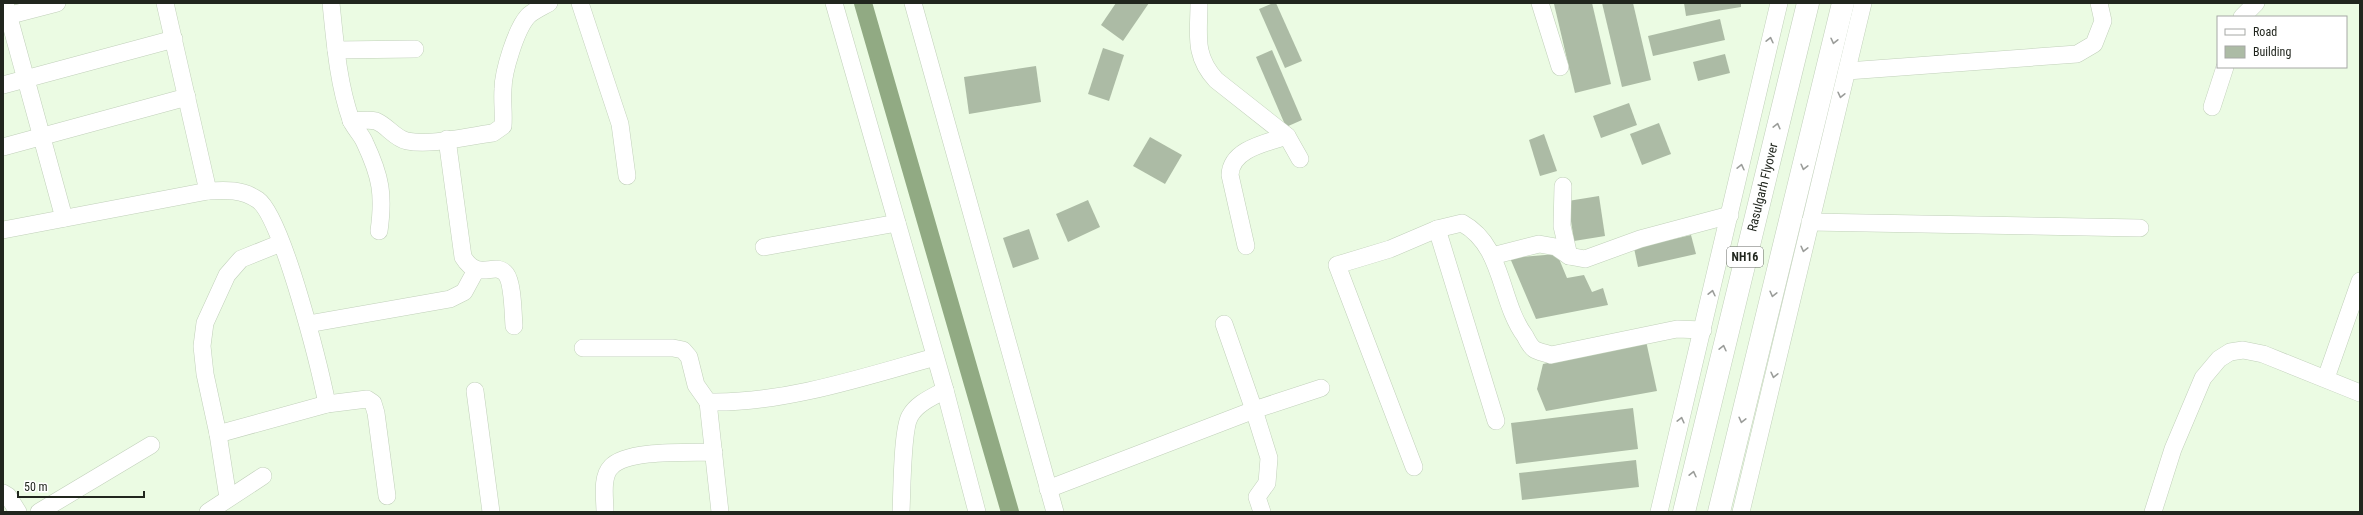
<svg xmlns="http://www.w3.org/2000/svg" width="2363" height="515" font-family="'Roboto Condensed',sans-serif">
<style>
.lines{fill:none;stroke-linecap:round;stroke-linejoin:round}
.canal{stroke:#91aa83;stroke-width:18}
.building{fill:#acbba5}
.minor-casing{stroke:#c1d0ba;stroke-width:18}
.highway-casing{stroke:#c1d0ba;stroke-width:23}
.minor{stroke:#fff;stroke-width:17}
.highway{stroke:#fff;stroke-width:22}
.oneway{stroke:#9b9d9a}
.labels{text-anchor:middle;stroke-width:4;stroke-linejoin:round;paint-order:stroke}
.shield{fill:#fff;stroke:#646762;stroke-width:1}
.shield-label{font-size:12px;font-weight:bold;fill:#21261e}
.street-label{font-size:13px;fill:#21261e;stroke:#fff}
</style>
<rect width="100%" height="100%" fill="#ebfbe3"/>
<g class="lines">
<polyline class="canal" points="863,3 1010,512"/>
</g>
<g class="building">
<polygon points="1116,3 1149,3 1123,41 1101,25"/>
<polygon points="1273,3 1276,3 1302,61 1285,68 1259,9"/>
<polygon points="1560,3 1592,3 1611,84 1575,93 1554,4"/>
<polygon points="1602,3 1633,3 1651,80 1622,87"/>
<polygon points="1684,3 1741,3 1741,7 1686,16"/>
<polygon points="1720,19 1725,40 1653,56 1648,36"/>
<polygon points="1103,48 1124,55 1109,101 1088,94"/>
<polygon points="1272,50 1302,120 1286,127 1256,57"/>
<polygon points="1725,54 1730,73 1698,81 1693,62"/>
<polygon points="1036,66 1041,102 969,114 964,77"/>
<polygon points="1629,103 1637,125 1601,138 1593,116"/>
<polygon points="1659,123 1671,154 1642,165 1630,134"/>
<polygon points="1544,134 1557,171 1540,176 1529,140"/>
<polygon points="1150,137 1182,155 1165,184 1133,166"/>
<polygon points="1599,196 1605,236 1574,241 1568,201"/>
<polygon points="1088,200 1100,227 1068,242 1056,214"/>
<polygon points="1029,229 1039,259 1013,268 1003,238"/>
<polygon points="1691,235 1696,254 1638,267 1634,248"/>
<polygon points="1557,254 1567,278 1584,275 1592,292 1603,288 1608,305 1536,319 1510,258"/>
<polygon points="1646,341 1657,391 1546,411 1537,389 1543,364"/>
<polygon points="1633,408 1638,449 1516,464 1511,423"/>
<polygon points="1636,460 1639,487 1522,500 1519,473"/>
</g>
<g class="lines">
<g class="minor-casing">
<g id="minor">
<polyline points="5,3 64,218"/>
<polyline points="165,3 208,191"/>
<path d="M331,3C335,42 338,83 351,120C354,128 362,135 365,143C381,177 384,195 379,231"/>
<polyline points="580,3 620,124 627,176"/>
<polyline points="834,3 945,390 977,512"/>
<polyline points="913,3 1055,512"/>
<path d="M1199,3C1199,34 1193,55 1216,80L1287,136L1300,159"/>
<polyline points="1540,3 1560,67"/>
<polyline points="3,17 57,3"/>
<polyline points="2242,17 2256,3"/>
<polyline points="336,50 415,49"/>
<polyline points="1847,71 2077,54 2094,44 2103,21 2099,3"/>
<polyline points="3,85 174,39"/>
<polyline points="2212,107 2225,67"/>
<path d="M351,121C359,121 369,119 376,121C388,126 394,138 407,141C431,146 468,136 493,133L503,126C504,113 502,102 503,89C503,72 516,29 528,16C533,11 542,7 549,3"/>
<path d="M447,139L463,257C479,283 495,260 506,274C513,283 513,314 514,326"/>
<polyline points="3,147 187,97"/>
<polyline points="1563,186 1562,226 1569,256"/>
<polyline points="1810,222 2140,228"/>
<polyline points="1437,229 1496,421"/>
<path d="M3,230L208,191C226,190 242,189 258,200C283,218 320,369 327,404"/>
<path d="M1246,246L1230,175C1231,149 1266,143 1287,136"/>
<polyline points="764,247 897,223"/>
<polyline points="1492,256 1539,244 1556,247 1569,256 1585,259 1640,239 1730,215"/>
<polyline points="308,324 450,299 464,292 476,270"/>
<polyline points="1224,324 1254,410 1321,388"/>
<path d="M583,348H673L683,350L689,357L696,385L708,402C782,404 864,377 935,357"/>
<polyline points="2326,378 2360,281"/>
<polyline points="475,391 491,512"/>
<polyline points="708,402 720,512"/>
<polyline points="218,434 327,404 367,399 373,403 376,413 387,496"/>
<path d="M1414,467L1337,265L1390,249L1437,229L1462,223C1504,246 1499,301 1525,336C1527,340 1530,346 1534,349C1538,352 1546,353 1551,355L1677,329L1703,330"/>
<polyline points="1048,489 1254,410 1269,458 1267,483 1257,497 1262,512"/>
<polyline points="3,493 8,496 18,512"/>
<polyline points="228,498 218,434 205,374 202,346 205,323 227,275 241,259 281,243"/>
<polyline points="39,512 151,445"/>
<polyline points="208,512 263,476"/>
<path d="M605,512C605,499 601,477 611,467C627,449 690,453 714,452"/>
<path d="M901,512C902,493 902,429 910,416C917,403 933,397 945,390"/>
<polyline points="1659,512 1779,3"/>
<polyline points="1741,512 1863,3"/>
<polyline points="2153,512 2173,449 2203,378 2219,359 2230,352 2243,350 2263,354 2360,393"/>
</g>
</g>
<g class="highway-casing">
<g id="highway">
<polyline points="1684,512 1808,3"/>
<polyline points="1719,512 1843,3"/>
</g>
</g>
<use href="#minor" class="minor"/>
<use href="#highway" class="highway"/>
</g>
<defs><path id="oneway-chevron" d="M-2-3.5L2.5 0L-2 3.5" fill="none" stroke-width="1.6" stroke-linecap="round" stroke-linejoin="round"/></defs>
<g class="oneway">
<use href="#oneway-chevron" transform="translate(1770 40) rotate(-77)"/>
<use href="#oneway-chevron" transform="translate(1834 41) rotate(103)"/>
<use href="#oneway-chevron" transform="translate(1841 95) rotate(103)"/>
<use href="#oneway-chevron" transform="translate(1777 126) rotate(-76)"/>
<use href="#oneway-chevron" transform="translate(1741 167) rotate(-77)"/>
<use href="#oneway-chevron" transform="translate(1804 167) rotate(104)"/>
<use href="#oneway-chevron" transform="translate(1804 249) rotate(104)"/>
<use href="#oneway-chevron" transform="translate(1712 293) rotate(-77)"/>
<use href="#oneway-chevron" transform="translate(1773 294) rotate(104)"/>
<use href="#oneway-chevron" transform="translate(1723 348) rotate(-77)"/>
<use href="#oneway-chevron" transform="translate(1774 375) rotate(103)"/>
<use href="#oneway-chevron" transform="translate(1681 420) rotate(-76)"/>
<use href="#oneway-chevron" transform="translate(1742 420) rotate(104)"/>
<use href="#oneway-chevron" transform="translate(1693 474) rotate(-77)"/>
</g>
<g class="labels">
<rect class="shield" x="1727" y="247" width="36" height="20" rx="3"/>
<g class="shield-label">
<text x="1745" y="261">NH16</text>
</g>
<g class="street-label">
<text transform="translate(1762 187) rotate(-76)" y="5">Rasulgarh Flyover</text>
</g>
</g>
<rect width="2363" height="515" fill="none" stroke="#21261e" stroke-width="8"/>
<rect x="2217" y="16" width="130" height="52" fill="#ffffff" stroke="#a6a8a5"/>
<rect x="2225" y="29" width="20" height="6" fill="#ffffff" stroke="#a6a8a5"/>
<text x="2253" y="36" font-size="12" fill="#21261e">Road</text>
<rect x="2225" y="46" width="20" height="12" fill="#acbba5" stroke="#a6a8a5"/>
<text x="2253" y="56" font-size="12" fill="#21261e">Building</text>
<path d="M18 491v6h126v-6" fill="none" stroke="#21261e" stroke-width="2"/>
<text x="24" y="491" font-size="12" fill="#21261e" stroke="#ffffff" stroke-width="3" paint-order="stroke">50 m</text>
</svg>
